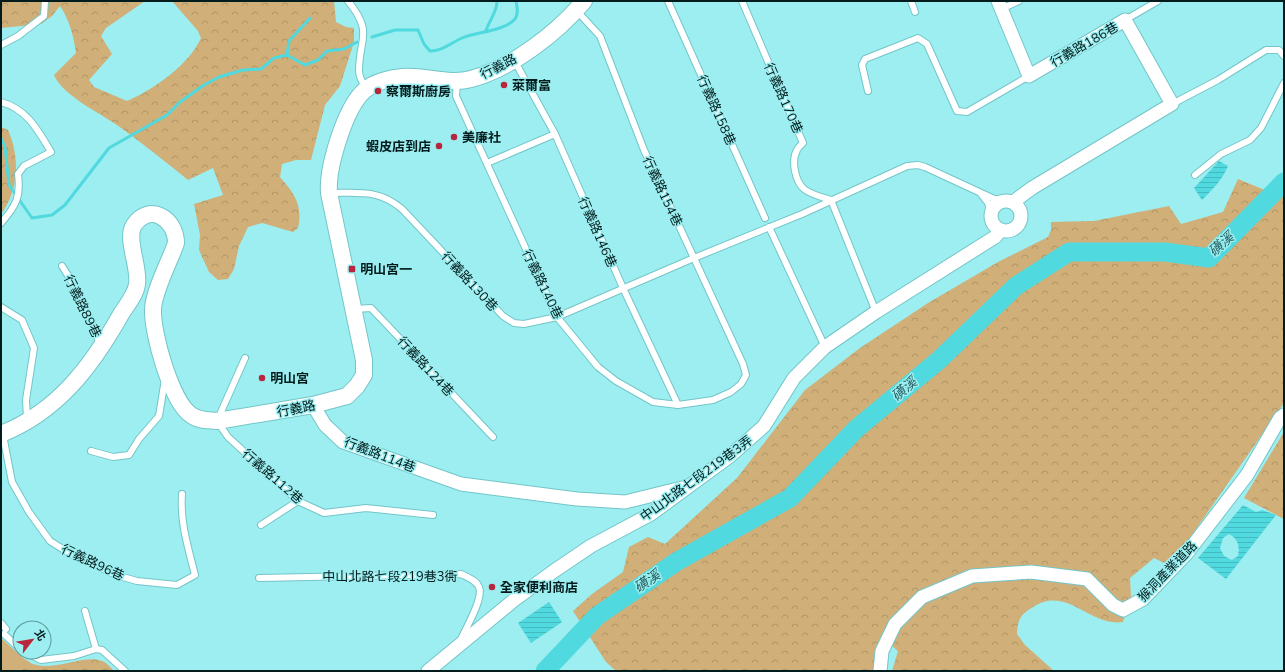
<svg xmlns="http://www.w3.org/2000/svg" width="1285" height="672" font-family="'Nunito Sans','Noto Sans TC',sans-serif">
<style>
.forest{fill:url(#forest-crowns)}
.green{fill:#d1af78}
.water{fill:url(#water-rules);fill-rule:evenodd}
.lines{fill:none;stroke-linecap:round;stroke-linejoin:round}
.stream{stroke:#50d9de;stroke-width:3}
.river{stroke:#50d9de;stroke-width:19}
.service-casing{stroke:#74c5c8;stroke-width:8}
.minor-casing{stroke:#74c5c8;stroke-width:15}
.tertiary-casing{stroke:#74c5c8;stroke-width:18}
.service{stroke:#fff;stroke-width:6}
.minor{stroke:#fff;stroke-width:13}
.tertiary{stroke:#fff;stroke-width:16}
.poi-dot{fill:#b7263c;stroke:#9ceef0;stroke-width:1.5}
.labels{text-anchor:middle;stroke-width:3;stroke-linejoin:round;paint-order:stroke}
.street-label{font-size:13px;fill:#021b1c;stroke:#9ceef0}
.poi-label{font-size:13px;font-weight:bold;fill:#021b1c;stroke:#9ceef0;text-anchor:start}
.water-label{font-size:14px;font-style:italic;fill:#265e60;stroke:#9ceef0}
</style>
<defs>
<pattern id="forest-crowns" width="20" height="18" patternUnits="userSpaceOnUse"><rect width="20" height="18" fill="#d1af78"/><path d="M2 6a3 3 0 1 1 6 0M12 15a3 3 0 1 1 6 0" fill="none" stroke="#b29667"/></pattern>
<pattern id="water-rules" width="6" height="5" patternUnits="userSpaceOnUse"><rect width="6" height="5" fill="#50d9de"/><path d="M0 2.5h6" fill="none" stroke="#44babe"/></pattern>
</defs>
<rect width="100%" height="100%" fill="#9ceef0"/>
<g class="forest">
<path d="M1,1H145L106,28L101,36L112,54L89,80L94,87L127,101C153,90 189,65 201,38L198,31L172,1H334L336,22L346,27L354,28V42L340,86L325,105L311,160H296L282,164L280,177C295,194 303,206 298,228L293,232L262,223L248,227L239,246L234,269L228,279L218,280L209,272L199,250L200,235L194,204L223,195L213,168L188,180C167,163 146,146 124,130C105,115 63,97 54,75L76,53C74,37 69,19 60,6L52,16L41,24L1,28Z"/>
<path d="M1,127L8,130C20,157 19,190 1,214Z"/>
<path d="M1238,179L1267,191L1284,193V403L1189,539L1164,563L1154,558L1130,578L1131,597L1123,622C1089,627 1068,585 1033,607C1020,615 1018,619 1017,634L1025,645L1054,671H892L898,651L892,646L874,671H616L606,662L573,611L592,594L623,572L629,547L648,537L665,544L737,478L805,390L860,348L928,303L998,262L1048,237L1051,230V222L1094,221L1169,206L1181,224L1223,212Z"/>
<polygon points="1284,432 1284,519 1244,498"/>
<path d="M2,639C11,648 24,663 37,665C56,670 86,654 102,661C106,662 111,668 114,671H1Z"/>
</g>
<polygon class="green" points="2,639 23,658 31,663 11,671 1,671"/>
<g class="water">
<path d="M1219,161L1228,166C1222,180 1213,189 1202,200L1194,188Z"/>
<path d="M1243,505L1256,512L1262,510L1276,515L1226,579L1198,558ZM1229,534C1238,539 1240,546 1238,556L1232,560L1224,556L1220,548L1223,538Z"/>
<polygon points="549,602 562,622 531,643 518,623"/>
</g>
<g class="lines">
<g class="stream">
<path d="M486,31C489,20 497,13 497,1"/>
<path d="M372,37L395,30H418L424,44L430,51C442,51 451,43 462,38C476,32 505,31 515,19C519,14 517,7 516,1"/>
<polyline points="287,55 289,41 310,18"/>
<polyline points="1,138 5,147 9,185 32,218 52,215 65,205 109,148 167,115 180,102 204,85 219,77 243,70 261,69 274,58 287,55 305,65 318,60 327,51 344,49 357,42"/>
</g>
<polyline class="river" points="545,671 597,616 676,562 790,498 856,429 939,360 1016,286 1069,252 1165,252 1209,258 1284,182"/>
<g class="service-casing">
<g id="service">
<path d="M348,1C374,33 359,38 359,71C359,77 363,84 366,89"/>
<polyline points="668,1 765,218"/>
<path d="M742,1L803,143C801,145 798,147 797,150C791,161 795,181 804,189C810,194 824,198 831,200L876,312"/>
<polyline points="911,1 915,12"/>
<polyline points="1001,9 1019,1"/>
<polyline points="1125,20 1158,1"/>
<polyline points="1,45 18,36 44,16 45,1"/>
<polyline points="514,60 555,134 623,288 678,405"/>
<polyline points="457,81 456,96 557,317 598,367 616,381 653,402 678,405 713,400 731,392 741,384 746,375 743,364 644,150 600,36 576,10"/>
<polyline points="868,91 862,65 865,59 918,38 927,44 957,111 967,112 1029,76"/>
<path d="M1,102C27,109 38,130 51,152L24,166L18,174C21,197 16,206 1,223"/>
<polyline points="1172,104 1218,80 1266,50 1279,50 1284,56"/>
<polyline points="487,163 555,134"/>
<polyline points="1195,175 1221,154 1250,140 1261,128 1284,83"/>
<path d="M329,193C358,193 379,189 402,209L503,316L514,323L524,324L557,317L694,258L802,214L907,166L918,165L925,167L992,198L1002,201"/>
<polyline points="981,194 988,203 991,212"/>
<polyline points="769,227 825,347"/>
<polyline points="62,266 79,293 98,339 103,344"/>
<polyline points="1,307 22,320 34,348 26,400 27,418"/>
<polyline points="355,309 371,308 493,437"/>
<polyline points="245,358 217,421 228,437 298,501 324,513 366,508 433,515"/>
<path d="M3,435L12,482L29,512L50,541L69,553L116,575L137,581L177,585L195,575C188,547 180,523 182,494"/>
<polyline points="91,451 113,457 129,455 139,439 159,416 165,379"/>
<polyline points="261,525 298,501"/>
<path d="M259,578L461,574C467,577 476,580 479,587C484,598 466,628 461,639"/>
<polyline points="85,611 96,649"/>
<polyline points="1,623 6,629"/>
<polyline points="4,634 20,649"/>
<polyline points="25,652 41,660 74,656 96,649 102,650 125,671"/>
</g>
</g>
<g class="minor-casing">
<g id="minor">
<polyline points="998,1 1029,76 1125,20 1172,104 1032,188 1013,202"/>
<circle cx="1006" cy="216" r="15"/>
<polyline points="313,405 325,425 343,442 461,484 577,499 625,502 682,488"/>
<polyline points="428,671 514,600 554,571 591,546 651,514 730,456 764,426 794,378 825,347 876,312 987,242 995,237 1000,231"/>
<polyline points="880,671 882,651 895,624 922,597 972,576 1031,572 1087,579 1113,605 1123,610 1143,599 1187,553 1247,475 1280,418 1284,415"/>
</g>
</g>
<g class="tertiary-casing">
<path id="tertiary" d="M1,434C57,412 91,367 120,316C125,307 136,295 137,284C140,268 125,238 134,225C150,202 176,219 176,243C170,261 154,290 153,309C152,333 171,401 191,415C199,421 209,420 217,421L313,405L347,396L357,386L364,375V360L329,193C327,168 345,107 365,90C374,82 391,78 402,77C425,75 449,85 471,79C512,68 557,33 584,1"/>
</g>
<use href="#service" class="service"/>
<use href="#minor" class="minor"/>
<use href="#tertiary" class="tertiary"/>
</g>
<g class="poi-dot">
<circle cx="504" cy="85" r="4"/>
<circle cx="378" cy="91" r="4"/>
<circle cx="454" cy="137" r="4"/>
<circle cx="439" cy="146" r="4"/>
<rect x="348" y="265" width="8" height="8" rx="2"/>
<circle cx="262" cy="378" r="4"/>
<circle cx="492" cy="587" r="4"/>
</g>
<g class="labels">
<g class="street-label">
<text transform="translate(1084 44) rotate(-30)" y="5">行義路186巷</text>
<text transform="translate(498 66) rotate(-27)" y="5">行義路</text>
<text transform="translate(784 98) rotate(66)" y="5">行義路170巷</text>
<text transform="translate(717 110) rotate(66)" y="5">行義路158巷</text>
<text transform="translate(663 191) rotate(65)" y="5">行義路154巷</text>
<text transform="translate(598 232) rotate(66)" y="5">行義路146巷</text>
<text transform="translate(470 281) rotate(47)" y="5">行義路130巷</text>
<text transform="translate(543 284) rotate(64)" y="5">行義路140巷</text>
<text transform="translate(83 306) rotate(64)" y="5">行義路89巷</text>
<text transform="translate(426 366) rotate(47)" y="5">行義路124巷</text>
<text transform="translate(296 408) rotate(-11)" y="5">行義路</text>
<text transform="translate(380 454) rotate(21)" y="5">行義路114巷</text>
<text transform="translate(273 476) rotate(41)" y="5">行義路112巷</text>
<text transform="translate(696 478) rotate(-36)" y="5">中山北路七段219巷3弄</text>
<text transform="translate(93 562) rotate(25)" y="5">行義路96巷</text>
<text transform="translate(1167 571) rotate(-46)" y="5">猴洞產業道路</text>
<text x="390" y="581">中山北路七段219巷3衖</text>
</g>
<g class="poi-label">
<text x="512" y="90">萊爾富</text>
<text x="386" y="96">察爾斯廚房</text>
<text x="462" y="142">美廉社</text>
<text x="431" y="151" text-anchor="end">蝦皮店到店</text>
<text x="360" y="274">明山宮一</text>
<text x="270" y="383">明山宮</text>
<text x="500" y="592">全家便利商店</text>
</g>
<g class="water-label">
<text transform="translate(1221 244) rotate(-41)" y="5">磺溪</text>
<text transform="translate(904 389) rotate(-40)" y="5">磺溪</text>
<text transform="translate(647 581) rotate(-34)" y="5">磺溪</text>
</g>
</g>
<rect width="1285" height="672" fill="none" stroke="#021b1c" stroke-width="4"/>
<g transform="translate(32 640) rotate(59)"><circle r="19" fill="#9ceef0" stroke="#5e9a9b"/>
<path d="M0-3L7 15L0 10L-7 15Z" fill="#b7263c"/>
<text y="-6" font-size="11" font-weight="bold" text-anchor="middle" fill="#021b1c">北</text>
</g>
</svg>
